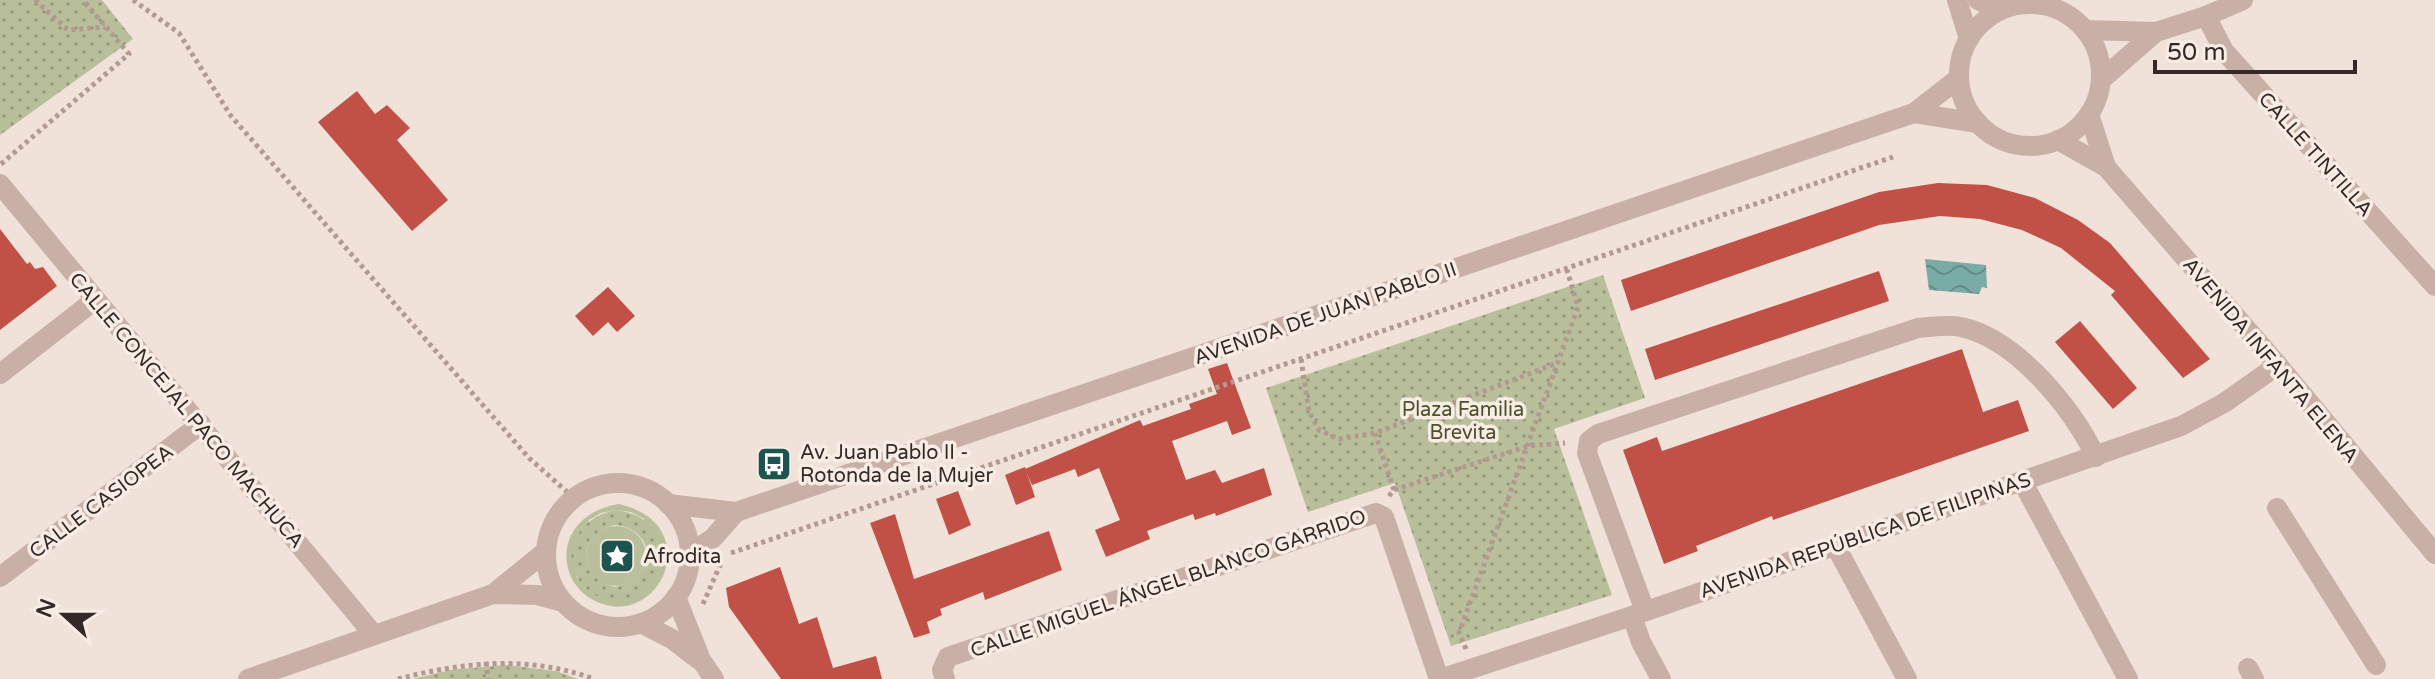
<svg xmlns="http://www.w3.org/2000/svg" width="2435" height="679" font-family="'Varela Round',sans-serif">
<style>
.grass{fill:#b8bf9a;fill-rule:evenodd}
.park{fill:url(#park-dots);fill-rule:evenodd}
.water{fill:url(#water-waves)}
.building{fill:#c15046}
.lines{fill:none;stroke-linecap:round;stroke-linejoin:round}
.path{stroke:#b39a90;stroke-width:5;stroke-dasharray:4 4;stroke-linecap:butt}
.minor{stroke:#c8b0a6;stroke-width:20}
.labels{text-anchor:middle;stroke-width:7;stroke-linejoin:round;paint-order:stroke}
.street-label{font-size:20px;fill:#342927;stroke:#f8ede5}
.park-label{font-size:20px;fill:#4a512b;stroke:#f8ede5}
.poi-label{font-size:20px;fill:#342927;stroke:#f8ede5;text-anchor:start}
</style>
<defs>
<pattern id="park-dots" width="8" height="8" patternUnits="userSpaceOnUse" patternTransform="scale(2)"><rect width="8" height="8" fill="#b8bf9a"/><path d="M2 2h.1M6 6h.1" fill="none" stroke="#969b7e" stroke-width="1.8" stroke-linecap="round"/></pattern>
<pattern id="water-waves" width="16" height="10" patternUnits="userSpaceOnUse" patternTransform="scale(2)"><rect width="16" height="10" fill="#79aca6"/><path d="M0 5q4-4 8 0t8 0" fill="none" stroke="#648c87"/></pattern>
</defs>
<rect width="100%" height="100%" fill="#f0e2d9"/>
<g class="grass">
<path d="M619,504C707,524 661,630 597,602C584,596 574,586 569,572C558,535 585,509 619,504ZM616,510L631,512L644,519L653,585L597,597L585,588L576,576L589,520L601,513Z"/>
<circle cx="616" cy="556" r="30"/>
</g>
<g class="park">
<polygon points="0,0 102,0 133,39 0,135"/>
<polygon points="1603,275 1645,398 1554,429 1612,595 1451,646 1395,483 1308,512 1266,388"/>
<path d="M616,510C690,519 666,617 606,600C596,597 587,592 581,583C558,550 580,517 616,510ZM615,525C658,529 657,581 615,587C577,578 576,533 615,525Z"/>
<polygon points="505,665 556,671 578,679 413,679 450,670"/>
</g>
<polygon class="water" points="1925,259 1986,265 1987,288 1982,287 1979,294 1929,290"/>
<g class="building">
<polygon points="357,91 375,114 387,105 410,128 397,140 448,200 412,231 318,122"/>
<polygon points="1938,183 1987,185 2035,198 2078,220 2110,243 2210,359 2183,378 2111,295 2115,291 2061,248 2022,230 1980,219 1940,216 1879,225 1631,311 1621,280 1879,192"/>
<polygon points="0,229 27,264 30,262 35,269 43,267 57,286 0,330"/>
<polygon points="1879,271 1889,301 1655,380 1645,349"/>
<polygon points="608,287 635,316 617,332 608,322 593,336 575,316"/>
<polygon points="2080,321 2137,388 2113,409 2055,342"/>
<polygon points="1962,349 1983,412 2018,400 2029,431 1773,520 1772,516 1696,546 1698,551 1664,564 1623,450 1657,437 1662,451"/>
<polygon points="1227,363 1251,428 1232,435 1227,421 1172,441 1186,480 1215,470 1222,483 1264,468 1272,495 1216,516 1215,513 1195,520 1193,514 1147,531 1150,539 1106,557 1095,530 1120,520 1099,468 1078,477 1075,469 1032,485 1025,469 1140,420 1143,426 1191,409 1189,404 1217,394 1208,369"/>
<polygon points="1025,467 1035,497 1016,505 1005,475"/>
<polygon points="958,491 971,525 949,535 936,499"/>
<polygon points="895,514 914,579 1049,531 1062,570 985,600 983,592 940,609 942,615 927,622 930,633 914,638 870,523"/>
<polygon points="780,567 799,624 817,617 833,668 876,656 882,679 781,679 729,607 726,588"/>
</g>
<g class="lines">
<g class="path">
<polyline points="35,0 68,30 105,27"/>
<polyline points="133,0 179,33 231,116 529,458 574,498"/>
<polyline points="1,164 129,54 83,0"/>
<polyline points="1301,359 1309,412 1319,430 1339,439 1375,433 1557,363"/>
<polyline points="1375,433 1394,490"/>
<polyline points="1389,496 1394,490 1528,446 1565,443"/>
<polyline points="731,553 1893,157"/>
<polyline points="703,604 721,563"/>
<polyline points="1466,649 1459,633 1578,307 1567,270"/>
<polyline points="486,662 488,679"/>
<path d="M398,679C464,662 529,655 594,679"/>
</g>
<g class="minor">
<polyline points="1957,0 1969,39"/>
<polyline points="1978,0 2001,10"/>
<circle cx="2030" cy="75" r="71"/>
<polyline points="2206,16 2224,51 2435,286"/>
<polyline points="2085,30 2156,32 2206,16 2243,0"/>
<polyline points="2101,80 2156,32"/>
<polyline points="1914,113 1978,123"/>
<polyline points="2089,114 2106,167"/>
<polyline points="2058,140 2106,167 2278,365 2435,554"/>
<polyline points="0,184 374,635"/>
<polyline points="0,374 95,300"/>
<polyline points="2022,481 2128,679"/>
<circle cx="618" cy="555" r="72"/>
<polyline points="668,504 736,512 1914,113 1959,78"/>
<polyline points="2277,508 2376,665"/>
<polyline points="1835,545 1907,679"/>
<polyline points="690,554 713,538 736,512"/>
<polyline points="0,577 201,424"/>
<polyline points="493,594 546,551"/>
<polyline points="676,597 701,660 714,679"/>
<path d="M1645,611L1587,453L1589,441L1598,434L1918,328C1932,327 1948,324 1961,327C2017,339 2072,408 2096,457"/>
<polyline points="1632,616 1641,642 1661,679"/>
<polyline points="641,623 672,639 698,659"/>
<polyline points="2248,668 2254,679"/>
<polyline points="248,679 493,594 537,595 563,602"/>
<polyline points="945,679 942,670 948,657 1376,513 1384,517 1439,679"/>
<polyline points="1440,679 1632,616 2181,426 2224,403 2278,365"/>
</g>
</g>
<defs>
<g id="bus-square" transform="scale(1.8)"><rect x="-9" y="-9" width="18" height="18" rx="4" fill="#1e544f" stroke="#f8ede5"/><path d="M-5-6H5V4H4V6H2V4H-2V6H-4V4H-5ZM-3.5-4V0h7V-4ZM-3.5 1.2v1.5H-2V1.2ZM2 1.2v1.5H3.5V1.2Z" fill="#fff"/></g>
<g id="sight-square" transform="scale(1.8)"><rect x="-9" y="-9" width="18" height="18" rx="4" fill="#1e544f" stroke="#f8ede5"/><path d="M0-6L1.8-2.2L6-1.7L2.9 1.2L3.7 5.4L0 3.3L-3.7 5.4L-2.9 1.2L-6-1.7L-1.8-2.2Z" fill="#fff"/></g>
</defs>
<g fill-rule="evenodd">
<use href="#bus-square" x="774" y="464"/>
<use href="#sight-square" x="617" y="556"/>
</g>
<g class="labels">
<g class="street-label">
<text transform="translate(2316 154) rotate(48)" y="7">CALLE TINTILLA</text>
<text transform="translate(1325 313) rotate(-19)" y="7">AVENIDA DE JUAN PABLO II</text>
<text transform="translate(2271 360) rotate(50)" y="7">AVENIDA INFANTA ELENA</text>
<text transform="translate(187 410) rotate(50)" y="7">CALLE CONCEJAL PACO MACHUCA</text>
<text transform="translate(101 501) rotate(-37)" y="7">CALLE CASIOPEA</text>
<text transform="translate(1865 535) rotate(-19)" y="7">AVENIDA REPÚBLICA DE FILIPINAS</text>
<text transform="translate(1168 583) rotate(-19)" y="7">CALLE MIGUEL ÁNGEL BLANCO GARRIDO</text>
</g>
<g class="park-label">
<text x="1463" y="416">Plaza Familia<tspan x="1463" dy="23">Brevita</tspan></text>
</g>
<g class="poi-label">
<text x="800" y="459">Av. Juan Pablo II -<tspan x="800" dy="23">Rotonda de la Mujer</tspan></text>
<text x="643" y="563">Afrodita</text>
</g>
</g>
<g transform="translate(64 615) rotate(291)" stroke="#f8ede5" stroke-width="6" paint-order="stroke">
<path d="M0-6L14 30L0 20L-14 30Z" fill="#342927"/>
<text y="-12" font-size="22" font-weight="bold" text-anchor="middle" fill="#342927">N</text>
</g>
<path d="M2155 60v12h200v-12" fill="none" stroke="#342927" stroke-width="4"/>
<text x="2167" y="60" font-size="24" fill="#342927" stroke="#f8ede5" stroke-width="6" paint-order="stroke">50 m</text>
</svg>
